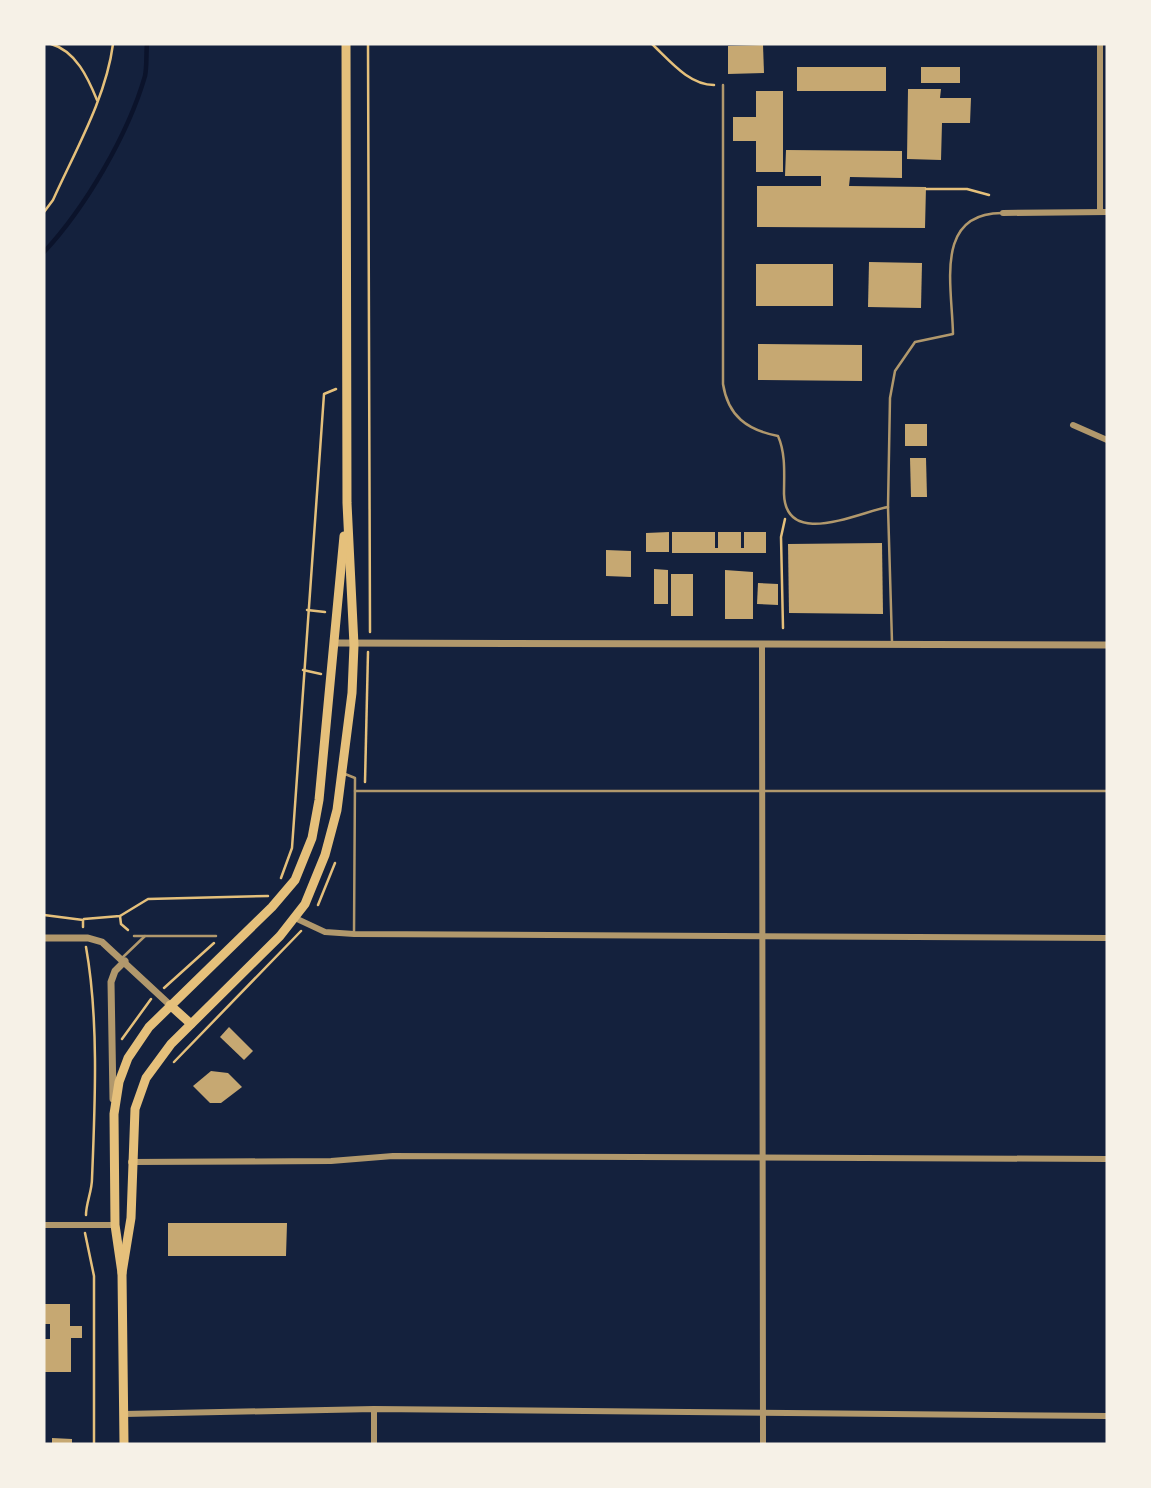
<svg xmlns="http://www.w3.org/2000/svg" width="1151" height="1488" font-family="Lato,sans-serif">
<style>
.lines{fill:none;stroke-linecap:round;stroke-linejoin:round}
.stream{stroke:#0b132b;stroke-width:4.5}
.building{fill:#c6a872}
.path{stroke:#e5c07b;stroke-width:2.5}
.service{stroke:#b1986c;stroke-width:2.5}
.minor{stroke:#b1986c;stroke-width:6}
.tertiary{stroke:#b1986c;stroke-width:7}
.secondary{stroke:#e5c07b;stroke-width:9}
</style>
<rect width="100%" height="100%" fill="#14213d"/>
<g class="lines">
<path class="stream" d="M44,252C85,208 128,135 145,76C147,66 146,54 147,44"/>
</g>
<g class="building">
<polygon points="763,45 764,73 728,74 728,46"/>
<rect x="797" y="67" width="89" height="24"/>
<rect x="921" y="67" width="39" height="16"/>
<polygon points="908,89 941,89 940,98 971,98 970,123 942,123 941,160 907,159"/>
<polygon points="756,91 783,91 783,172 756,172 756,141 733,141 733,117 756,117"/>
<polygon points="786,150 902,151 902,178 850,177 849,186 926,187 925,228 757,227 757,186 821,186 821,176 785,176"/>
<polygon points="869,262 922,263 921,308 868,307"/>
<rect x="756" y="264" width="77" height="42"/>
<polygon points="758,344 862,345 862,381 758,380"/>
<rect x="905" y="424" width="22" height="22"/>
<polygon points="910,458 926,458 927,497 911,497"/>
<polygon points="669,532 669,552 646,552 646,533"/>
<polygon points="672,532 715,532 715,548 718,548 718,532 741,532 741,548 744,548 744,532 766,532 766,553 672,553"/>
<polygon points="882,543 883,614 789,613 788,544"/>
<polygon points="606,550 631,551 631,577 606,576"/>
<polygon points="654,569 668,570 668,604 654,604"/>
<polygon points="725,570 753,572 753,619 725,619"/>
<rect x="671" y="574" width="22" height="42"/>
<polygon points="758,583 778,584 778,605 757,604"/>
<polygon points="229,1027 253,1051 244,1060 220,1037"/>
<polygon points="211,1071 228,1073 242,1087 221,1103 210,1103 193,1086"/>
<polygon points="168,1223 287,1223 286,1256 168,1256"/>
<polygon points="44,1304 70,1304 70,1326 82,1326 82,1338 71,1338 71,1372 44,1372 44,1339 50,1339 50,1324 44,1324"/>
<polygon points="52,1438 72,1439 72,1444 52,1444"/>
</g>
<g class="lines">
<g class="path">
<path d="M51,44C76,51 88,78 97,100"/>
<polyline points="368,44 370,632"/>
<path d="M652,44C670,61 689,85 714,85"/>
<polyline points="926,189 967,189 989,195"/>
<path d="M44,212L53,200C75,151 106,98 113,44"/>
<polyline points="307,610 325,612"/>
<polyline points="783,628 781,537 785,519"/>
<polyline points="303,670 321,674"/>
<polyline points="365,782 368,652"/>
<polyline points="281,878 292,848 324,394 336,389"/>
<polyline points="318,905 335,863"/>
<polyline points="44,915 83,920 83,927"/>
<polyline points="120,916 121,924 128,930"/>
<polyline points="84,919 120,916 148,899 268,896"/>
<polyline points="164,988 214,943"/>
<polyline points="122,1039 151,999"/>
<polyline points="174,1062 301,931"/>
<path d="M86,1215C86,1203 92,1191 92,1179C95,1105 99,1019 86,947"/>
<polyline points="85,1233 94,1276 94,1444"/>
</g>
<g class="service">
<path d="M723,85V384C728,416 747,430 778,436C786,454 784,475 784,494C786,549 859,512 888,507"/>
<path d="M892,642L888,507L890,398L895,371L915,342L953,334C952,285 934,213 1002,213"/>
<polyline points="345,774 355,778 354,933"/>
<polyline points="355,791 1107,791"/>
<polyline points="134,936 216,936"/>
<polyline points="122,958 145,936"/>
</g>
<g class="minor">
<polyline points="1100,44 1100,212"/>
<polyline points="1003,213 1107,212"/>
<polyline points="1073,425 1107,440"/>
<polyline points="762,646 763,1444"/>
<polyline points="295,918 325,932 354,934 1107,938"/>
<polyline points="131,1162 331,1161 393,1156 1107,1159"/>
<polyline points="44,1225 115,1225"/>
<polyline points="124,1414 374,1409 1107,1416"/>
<polyline points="374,1444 374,1409"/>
</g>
<g class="tertiary">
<polyline points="334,643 1107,645"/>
<polyline points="44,938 88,938 102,942 170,1005"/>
<polyline points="113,1099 111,982 115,971 125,961"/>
</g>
<g class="secondary">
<polyline points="170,1005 191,1024"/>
<polyline points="122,1273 131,1218 135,1109 146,1078 171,1044 280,936 305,904 325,855 337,810 352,693 354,645 347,503 346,44"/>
<polyline points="124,1444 122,1273 115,1225 114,1114 119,1082 128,1058 149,1027 272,907 295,880 312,838 319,800 344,536"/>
</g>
</g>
<rect width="1151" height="1488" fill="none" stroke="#f6f1e7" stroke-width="91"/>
</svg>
